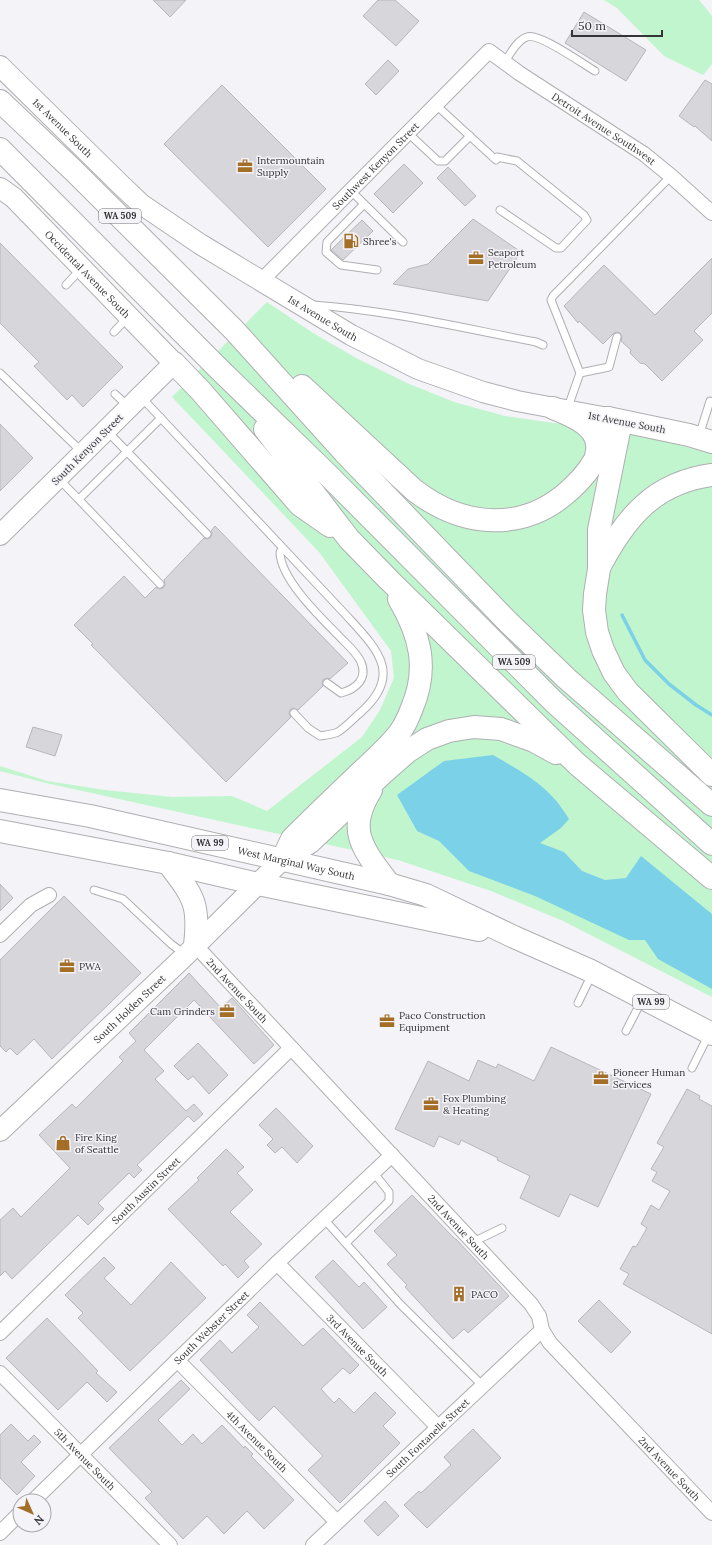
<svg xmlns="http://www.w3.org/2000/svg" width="712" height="1545" font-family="Lora,serif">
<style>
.green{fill:#c1f5cd}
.water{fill:#7bd1e7}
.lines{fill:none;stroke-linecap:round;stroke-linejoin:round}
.stream{stroke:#7bd1e7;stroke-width:3.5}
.building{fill:#d7d6db;stroke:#b7b7bb}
.lane-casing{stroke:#afafb3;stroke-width:9}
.street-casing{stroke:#afafb3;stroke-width:16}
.secondary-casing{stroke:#afafb3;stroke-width:22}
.primary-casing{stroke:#afafb3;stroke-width:24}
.highway-casing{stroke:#afafb3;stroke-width:24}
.lane{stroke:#fff;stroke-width:7}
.street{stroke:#fff;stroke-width:14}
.secondary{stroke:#fff;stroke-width:20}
.primary{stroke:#fff;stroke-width:22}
.highway{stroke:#fff;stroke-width:22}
.labels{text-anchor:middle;stroke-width:3;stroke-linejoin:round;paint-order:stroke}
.shield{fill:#f3f3f8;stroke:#6e6e71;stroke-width:1}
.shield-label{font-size:9px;font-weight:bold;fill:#353537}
.street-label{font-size:10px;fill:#353537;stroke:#f3f3f8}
.poi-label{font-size:10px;fill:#353537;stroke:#f3f3f8;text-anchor:start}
</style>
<rect width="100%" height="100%" fill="#f3f3f8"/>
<g class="green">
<polygon points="604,0 699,0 712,16 712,64 703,75 664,56 617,8"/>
<polygon points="267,302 313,333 358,359 407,383 454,402 505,416 647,436 712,454 712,997 563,921 491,891 398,860 46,783 0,771 0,766 47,781 105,790 172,797 232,796 267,811 362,737 380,710 394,678 391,651 319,552 172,397"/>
</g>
<path class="water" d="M493,755C524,773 550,786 569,819L561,828L540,843L564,852L582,871L605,880L626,878L641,856L712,914V989L658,959L645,940H629L535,896L469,871L439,841L417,831L397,795L444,761Z"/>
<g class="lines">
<polyline class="stream" points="622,615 645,660 669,684 696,705 712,715"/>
</g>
<g class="building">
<polygon points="153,0 186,0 170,17"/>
<polygon points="378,0 395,0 419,21 396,46 363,16"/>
<polygon points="584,12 646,50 626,81 565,43"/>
<polygon points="388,60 399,71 376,95 365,84"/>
<polygon points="705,80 712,84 712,141 695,126 694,127 679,116"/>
<polygon points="222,85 326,189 268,247 164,144"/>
<polygon points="404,164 423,183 393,213 374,194"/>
<polygon points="448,167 476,196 465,206 437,178"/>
<polygon points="473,219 521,252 488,301 393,284 408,269 428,264"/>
<polygon points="362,220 373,231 343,260 331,250"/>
<polygon points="0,243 123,367 83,407 72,395 67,400 34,366 39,362 0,323"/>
<polygon points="712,258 712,313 694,331 703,340 662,381 645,364 640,363 630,353 631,350 621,341 622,336 620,333 616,332 614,333 603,344 579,321 578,323 564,306 604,265 655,315"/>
<polygon points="0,424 33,458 0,491"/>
<polygon points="215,526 348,663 330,679 327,678 323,680 322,683 323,686 298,710 293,708 290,710 289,714 291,717 226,782 91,645 93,644 74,625 124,576 145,598 156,587 159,589 163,588 165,585 164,580 204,538 208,539 211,537 212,533 211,531"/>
<polygon points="33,727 62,735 55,756 26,747"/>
<polygon points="0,884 13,898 0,911"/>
<polygon points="64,896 141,973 52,1059 34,1039 17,1055 10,1048 6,1052 0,1046 0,960"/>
<polygon points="189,973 221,1008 232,998 274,1045 254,1064 194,1000 144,1050 164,1071 155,1079 186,1111 194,1104 203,1114 194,1122 188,1116 137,1165 142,1170 134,1178 129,1173 98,1203 104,1209 88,1225 78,1215 12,1279 5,1271 0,1276 0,1220 13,1208 21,1217 70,1168 39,1135 72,1104 76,1108 123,1061 119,1057 136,1041 129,1033"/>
<polygon points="198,1043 228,1075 209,1094 193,1076 188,1080 174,1066"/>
<polygon points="551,1047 651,1094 598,1207 570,1194 559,1217 520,1198 530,1176 497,1160 498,1158 461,1140 459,1145 439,1136 434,1147 395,1129 428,1061 469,1081 478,1060 496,1068 498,1064 534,1081"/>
<polygon points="687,1089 700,1096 699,1099 712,1106 712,1334 623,1284 629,1274 620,1269 633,1246 636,1247 647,1228 641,1224 651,1205 659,1210 670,1191 652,1181 657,1172 651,1169 664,1147 657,1143"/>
<polygon points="276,1108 313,1146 297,1163 282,1147 275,1153 267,1145 273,1139 259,1125"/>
<polygon points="226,1149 244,1167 237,1173 253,1190 230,1212 262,1244 244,1261 249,1267 238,1278 225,1264 223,1266 168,1209 199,1180 197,1178"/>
<polygon points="412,1195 455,1239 456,1239 509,1296 468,1333 464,1329 453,1339 405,1287 407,1285 387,1264 397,1255 374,1231"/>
<polygon points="104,1257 115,1268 104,1278 131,1305 171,1262 206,1298 130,1371 78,1318 83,1313 65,1295"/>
<polygon points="333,1260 359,1287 364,1282 387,1307 363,1329 315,1277"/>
<polygon points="599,1300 631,1332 611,1353 578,1321"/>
<polygon points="260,1302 303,1346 323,1328 359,1365 350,1374 343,1368 321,1389 334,1403 339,1398 354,1413 375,1392 396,1413 383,1426 400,1443 340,1503 308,1470 323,1456 274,1406 259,1421 200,1360 220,1340 232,1353 259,1327 247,1315"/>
<polygon points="47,1318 98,1371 96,1373 117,1392 107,1402 87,1382 58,1410 6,1358"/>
<polygon points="181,1380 190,1389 158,1420 182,1445 193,1434 202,1444 222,1425 244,1448 245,1446 253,1454 251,1456 294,1500 264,1529 247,1511 224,1534 207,1516 183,1539 145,1498 152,1492 109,1448"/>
<polygon points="11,1424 28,1441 34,1435 41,1442 21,1462 35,1476 17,1495 0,1478 0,1435"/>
<polygon points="473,1429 501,1458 427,1528 404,1505 419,1491 421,1493 451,1465 444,1457"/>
<polygon points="385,1501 399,1516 378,1536 364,1521"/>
</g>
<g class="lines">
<g class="lane-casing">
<g id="lane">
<path d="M505,62C510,54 517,40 527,37C538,32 583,64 595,71"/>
<polyline points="436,105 496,160"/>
<polyline points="408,133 438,161 445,161 470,136"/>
<polyline points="497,157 517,161 584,215 587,220 561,248 556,248 500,210"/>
<polyline points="350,190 403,242"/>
<polyline points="364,204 327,242 326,252 341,265 377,270"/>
<polyline points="66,285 81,269"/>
<path d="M313,305C388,310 462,328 536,342L543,345"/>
<polyline points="114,332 127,318"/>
<polyline points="0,373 82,452"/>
<polyline points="580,373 551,300 553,296 671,176"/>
<polyline points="115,394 129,407"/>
<path d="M142,398L345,614C376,648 405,674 360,713C353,719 346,727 338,732C334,734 326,735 320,736L308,728L294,713"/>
<polyline points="567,410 580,373 609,367 617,337"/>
<polyline points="107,431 207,534"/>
<polyline points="699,436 710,401"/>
<polyline points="59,479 160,584"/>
<polyline points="79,499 161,418"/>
<path d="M283,549L280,552C280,578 319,616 337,634C345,643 356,651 361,662C368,679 356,689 341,693L327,683"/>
<polyline points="94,890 123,899 171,944 186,955"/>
<polyline points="578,1003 592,974"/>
<polyline points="626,1031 642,1000"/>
<polyline points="692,1068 709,1034"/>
<polyline points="324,1219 400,1304 483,1386"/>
<polyline points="473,1242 502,1228"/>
<polyline points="346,1243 389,1201 389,1192 373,1172"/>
</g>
</g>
<g class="street-casing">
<g id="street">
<path id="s1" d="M262,280L489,51L519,73L644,154L671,176L712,213"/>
<polyline points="0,935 31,905 49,895"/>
<path id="s2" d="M195,945L531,1304L539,1316L542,1330L550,1343L712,1513"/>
<path id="s3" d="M277,1263L438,1427"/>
<path id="s4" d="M0,1333L291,1048"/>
<path id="s5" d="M177,1360L337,1522"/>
<path id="s6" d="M0,1373L170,1545"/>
<path id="s7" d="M33,1501L277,1263L392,1155"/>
<polyline points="0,1533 20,1513"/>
<path id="s8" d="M313,1545L542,1330"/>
</g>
</g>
<g class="secondary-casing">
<g id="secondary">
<path id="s9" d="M0,66L120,184L141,204L200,244L351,335L418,369L483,392L517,401L608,418"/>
<path id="s10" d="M0,188L14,198L174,363L0,535"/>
<path id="s11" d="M0,1131L186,955L283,859"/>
</g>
</g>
<g class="primary-casing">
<polyline id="primary" points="608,418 689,435 712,442"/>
</g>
<g class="highway-casing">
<g id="highway">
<polyline points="0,101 73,170 234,330 344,452 508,622 566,678 712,805"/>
<polyline points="0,149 219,369 324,471 554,702 712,844"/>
<polyline points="174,363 200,390 300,505 330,526"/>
<path d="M302,386L414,490C463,528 524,533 571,489C583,478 595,463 601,447C605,438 606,427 608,418"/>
<path d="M553,408C569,415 596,424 597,445C598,449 596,454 596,458"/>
<polyline points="620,426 599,530 599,569 595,594 594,610 597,632 603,650 614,673 628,692 712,775"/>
<polyline points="265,429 349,539 389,580 577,764 712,878"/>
<path d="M600,566C626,517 654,483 712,475"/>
<path d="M371,790C345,831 364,850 389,884"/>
<path id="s12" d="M0,800L90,816L389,884L426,895L514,937L589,970L712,1034"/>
<polyline points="0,831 168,863 258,884 479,930"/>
<path d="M284,856L292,839C314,817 337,795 360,773C373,760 389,747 400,732C405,725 409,716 412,708C429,668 420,635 399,599"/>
<polyline points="283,859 310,842 382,774 407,752 427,739 449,731 474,727 501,729 534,741 556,753"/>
<path d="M168,863C193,896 200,903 195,945"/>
</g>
</g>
<use href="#lane" class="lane"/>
<use href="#street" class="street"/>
<use href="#secondary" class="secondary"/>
<use href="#primary" class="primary"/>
<use href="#highway" class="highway"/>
</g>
<defs>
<g id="office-bare" transform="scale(1.2)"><path d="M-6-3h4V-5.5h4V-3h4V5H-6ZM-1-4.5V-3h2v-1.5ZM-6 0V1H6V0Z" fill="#a36f27" stroke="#f3f3f8" stroke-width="2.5" paint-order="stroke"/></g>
<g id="fuel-bare" transform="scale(1.2)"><path d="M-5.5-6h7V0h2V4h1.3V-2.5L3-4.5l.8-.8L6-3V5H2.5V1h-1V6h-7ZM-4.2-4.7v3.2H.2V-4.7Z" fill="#a36f27" stroke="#f3f3f8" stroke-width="2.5" paint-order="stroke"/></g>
<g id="shop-bare" transform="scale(1.2)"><path d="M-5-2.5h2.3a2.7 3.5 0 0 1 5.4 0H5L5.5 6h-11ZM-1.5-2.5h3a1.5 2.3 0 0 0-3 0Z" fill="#a36f27" stroke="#f3f3f8" stroke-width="2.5" paint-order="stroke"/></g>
<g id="building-bare" transform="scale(1.2)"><path d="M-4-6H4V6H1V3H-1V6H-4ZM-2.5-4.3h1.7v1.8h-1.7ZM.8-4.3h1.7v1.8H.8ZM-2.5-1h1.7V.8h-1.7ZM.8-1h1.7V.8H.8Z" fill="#a36f27" stroke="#f3f3f8" stroke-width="2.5" paint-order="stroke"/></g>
</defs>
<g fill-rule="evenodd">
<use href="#office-bare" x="245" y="166"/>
<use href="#fuel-bare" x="351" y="241"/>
<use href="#office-bare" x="476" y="258"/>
<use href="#office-bare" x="67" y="966"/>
<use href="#office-bare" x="227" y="1011"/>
<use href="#office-bare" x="387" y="1021"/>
<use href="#office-bare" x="601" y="1078"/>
<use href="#office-bare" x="431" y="1104"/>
<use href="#shop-bare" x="63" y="1143"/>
<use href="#building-bare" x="459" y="1294"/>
</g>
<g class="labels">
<g class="shield">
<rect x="99" y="209" width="42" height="14" rx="3"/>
<rect x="493" y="655" width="42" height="14" rx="3"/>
<rect x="192" y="836" width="36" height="14" rx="3"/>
<rect x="633" y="995" width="36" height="14" rx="3"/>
</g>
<g class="shield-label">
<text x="120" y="219">WA 509</text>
<text x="514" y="665">WA 509</text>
<text x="210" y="846">WA 99</text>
<text x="651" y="1005">WA 99</text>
</g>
<g class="street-label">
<text dy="4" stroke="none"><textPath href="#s9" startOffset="88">1st Avenue South</textPath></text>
<text dy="4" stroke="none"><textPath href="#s1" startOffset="461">Detroit Avenue Southwest</textPath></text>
<text dy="4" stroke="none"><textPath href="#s1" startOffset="161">Southwest Kenyon Street</textPath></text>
<text dy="4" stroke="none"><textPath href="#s10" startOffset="123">Occidental Avenue South</textPath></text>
<text dy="4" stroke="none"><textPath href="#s9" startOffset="412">1st Avenue South</textPath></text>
<text transform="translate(627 422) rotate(11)" y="4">1st Avenue South</text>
<text transform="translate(87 449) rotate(-45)" y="4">South Kenyon Street</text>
<text dy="4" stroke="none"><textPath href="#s12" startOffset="303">West Marginal Way South</textPath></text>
<text dy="4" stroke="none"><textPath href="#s2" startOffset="62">2nd Avenue South</textPath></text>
<text dy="4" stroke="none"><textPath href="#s11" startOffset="178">South Holden Street</textPath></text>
<text dy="4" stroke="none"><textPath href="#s4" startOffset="204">South Austin Street</textPath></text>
<text dy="4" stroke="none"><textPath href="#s2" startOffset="386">2nd Avenue South</textPath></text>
<text dy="4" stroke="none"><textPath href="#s7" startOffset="249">South Webster Street</textPath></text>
<text dy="4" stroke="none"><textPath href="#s3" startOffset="115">3rd Avenue South</textPath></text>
<text dy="4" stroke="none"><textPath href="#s8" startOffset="157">South Fontanelle Street</textPath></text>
<text dy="4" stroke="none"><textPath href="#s5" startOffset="114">4th Avenue South</textPath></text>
<text dy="4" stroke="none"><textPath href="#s6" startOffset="121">5th Avenue South</textPath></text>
<text dy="4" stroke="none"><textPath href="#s2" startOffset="709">2nd Avenue South</textPath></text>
</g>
<g class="poi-label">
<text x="257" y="164">Intermountain<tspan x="257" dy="12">Supply</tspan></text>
<text x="363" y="245">Shree's</text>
<text x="488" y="256">Seaport<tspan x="488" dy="12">Petroleum</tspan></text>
<text x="79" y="970">PWA</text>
<text x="215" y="1015" text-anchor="end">Cam Grinders</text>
<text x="399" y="1019">Paco Construction<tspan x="399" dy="12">Equipment</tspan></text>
<text x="613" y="1076">Pioneer Human<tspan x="613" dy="12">Services</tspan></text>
<text x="443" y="1102">Fox Plumbing<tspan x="443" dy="12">&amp; Heating</tspan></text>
<text x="75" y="1141">Fire King<tspan x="75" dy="12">of Seattle</tspan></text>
<text x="471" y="1298">PACO</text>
</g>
</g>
<g transform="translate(32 1513) rotate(135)"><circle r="19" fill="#f3f3f8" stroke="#a7a7ab"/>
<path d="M0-3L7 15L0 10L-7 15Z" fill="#a36f27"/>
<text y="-6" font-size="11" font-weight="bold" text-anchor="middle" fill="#353537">N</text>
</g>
<path d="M572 30v6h90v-6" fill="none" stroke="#353537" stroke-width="2"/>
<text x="578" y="30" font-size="12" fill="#353537" stroke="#f3f3f8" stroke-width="3" paint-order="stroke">50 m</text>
</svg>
